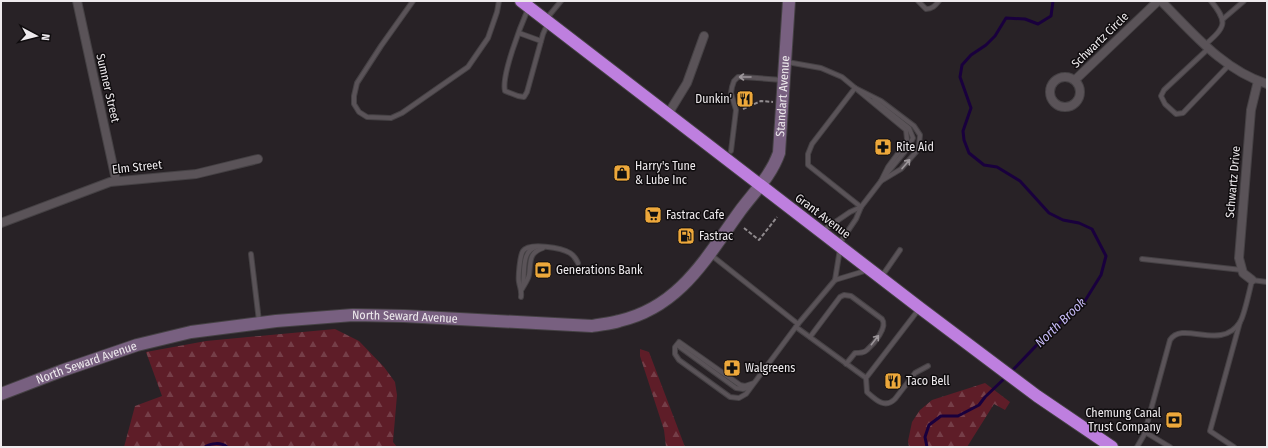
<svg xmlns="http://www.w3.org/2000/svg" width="1268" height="448" font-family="'Fira Sans Condensed',sans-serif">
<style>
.forest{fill:url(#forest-firs)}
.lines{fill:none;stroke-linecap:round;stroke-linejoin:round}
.stream{stroke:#19003d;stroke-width:3}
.lane-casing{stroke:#454144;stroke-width:6}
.street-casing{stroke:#454144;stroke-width:10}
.secondary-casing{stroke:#454144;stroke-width:14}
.highway-casing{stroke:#454144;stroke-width:14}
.path{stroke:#908b8e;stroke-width:2;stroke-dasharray:4 2;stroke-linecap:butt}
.lane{stroke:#5a5358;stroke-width:4}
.street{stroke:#5a5358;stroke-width:8}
.secondary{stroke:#786080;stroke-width:12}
.highway{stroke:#be7fdf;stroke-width:12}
.oneway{stroke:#9d979b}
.labels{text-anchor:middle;stroke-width:3;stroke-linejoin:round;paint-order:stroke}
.street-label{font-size:12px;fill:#eeeaed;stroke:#0f0c0e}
.poi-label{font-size:12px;fill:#eeeaed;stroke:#0f0c0e;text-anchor:start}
.water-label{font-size:13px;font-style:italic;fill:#c7bbf7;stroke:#0f0c0e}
</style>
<defs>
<pattern id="forest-firs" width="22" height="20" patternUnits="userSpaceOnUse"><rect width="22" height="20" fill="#5e1d28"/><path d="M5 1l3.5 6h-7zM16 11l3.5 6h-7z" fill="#753e48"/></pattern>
</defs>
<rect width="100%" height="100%" fill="#282226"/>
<g class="forest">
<polygon points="335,329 359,341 384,367 395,382 397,395 393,442 397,447 124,447 135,406 162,396 146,352 206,341"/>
<polygon points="640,349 649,352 685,447 666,447 664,430 640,356"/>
<polygon points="985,383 1010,402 1005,410 994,404 967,447 909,447 908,441 912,422 920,410 932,400"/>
</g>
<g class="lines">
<g class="stream">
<polyline points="1011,372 1052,329 1083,304 1101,275 1106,256 1092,229 1079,223 1063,220 1049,213 1020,181 997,167 984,165 969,153 964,140 963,131 971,108 960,77 962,65 971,55 986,45 995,36 1006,18 1025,19 1038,24 1051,16 1053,1"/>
<path d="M205,447C211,443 221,442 227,447"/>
<polyline points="927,447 925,437 929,425 941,416 958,416 979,405 985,397 1007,376"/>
</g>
<g class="lane-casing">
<g id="lane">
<polyline points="413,1 381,46 357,83 354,96 354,104 359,112 367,117 391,118 402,113 468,67 488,38 497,12 499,1"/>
<path d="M918,1L926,9C932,9 935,6 939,1"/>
<path d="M528,9C521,25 501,76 505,91L518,96L524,97L527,92L543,34L548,23"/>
<polyline points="547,18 561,1"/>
<polyline points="1223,19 1244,1"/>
<polyline points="519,33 541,41"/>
<path d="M1205,45C1225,27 1229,23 1211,1"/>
<polyline points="1209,48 1164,90 1161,96 1165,104 1176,114 1183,113 1229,65"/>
<polyline points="787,62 821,68 842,77 906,130 907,139 905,144 888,167 881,181"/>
<polyline points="874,100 909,128 913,138 907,149 884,177"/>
<polyline points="731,151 736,110 731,93 732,87 734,81 738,77 743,77 782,80"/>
<polyline points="822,231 850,212 861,207 808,165 808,154 812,144 855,88"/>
<polyline points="839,244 856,219 861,207 881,181 901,169 916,152 919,145 920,135 914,126 881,101 855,88"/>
<polyline points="251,254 259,321"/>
<polyline points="711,255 798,324 835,280 868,270"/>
<polyline points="1142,259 1242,270"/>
<polyline points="882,276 900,250"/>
<polyline points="835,280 840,249"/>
<path d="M523,285C525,273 521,251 536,247"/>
<path d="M522,289C524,285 528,280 529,275C531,262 528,253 543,248"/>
<path d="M521,297C522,291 520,288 519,282C518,277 520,255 523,251C529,242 562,248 570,253C575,256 576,259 578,263"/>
<polyline points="796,327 866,378 919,309"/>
<path d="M810,337L840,297L844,295L851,296L882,319C888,327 874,344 867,350C864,353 860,353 855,353L846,364"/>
<polyline points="677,345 736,388 743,389 748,388"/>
<path d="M866,378L867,392C876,400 885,409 895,399L915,373L928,366"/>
<polyline points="754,383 745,386 740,385 679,342 675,347 675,354 679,360 730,397 739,398 746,394 798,324"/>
<polyline points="1145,432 1170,447"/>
<path d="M1137,447L1144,435L1170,340C1183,320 1221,352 1240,322C1244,316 1250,289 1252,280L1267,282"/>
<polyline points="1234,447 1210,431 1240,322"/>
</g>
</g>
<g class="street-casing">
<g id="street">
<polyline points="77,1 116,180"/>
<path d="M1161,1C1193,33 1223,70 1267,84"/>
<circle cx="1065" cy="92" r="15"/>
<polyline points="1075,80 1158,1"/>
<polyline points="668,114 687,83 704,36"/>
<polyline points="1,223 110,182 196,174 258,159"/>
<polyline points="1252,280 1243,273 1239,258 1251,110 1258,81"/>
</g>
</g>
<g class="secondary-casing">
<g id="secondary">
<path id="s1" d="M1,394L61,371L137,345L191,332L276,321L353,315L404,316L592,326C601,324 610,324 619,321C680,307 706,258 740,211C754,192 771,176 779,153L789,1"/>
</g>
</g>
<g class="highway-casing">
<polyline id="highway" points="521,1 920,308 1037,396 1112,447"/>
</g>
<g class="path">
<polyline points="743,109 761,101 773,102"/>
<polyline points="744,228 759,240 777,217"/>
</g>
<use href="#lane" class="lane"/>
<use href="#street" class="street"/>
<use href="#secondary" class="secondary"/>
<use href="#highway" class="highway"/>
</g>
<defs><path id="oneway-shaft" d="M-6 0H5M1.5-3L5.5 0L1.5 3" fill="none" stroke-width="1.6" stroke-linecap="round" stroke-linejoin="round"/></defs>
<g class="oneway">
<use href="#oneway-shaft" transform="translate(745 77) rotate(-180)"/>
<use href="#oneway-shaft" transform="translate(906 164) rotate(-49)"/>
<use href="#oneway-shaft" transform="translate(875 340) rotate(-52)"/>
</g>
<defs>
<g id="restaurant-square" transform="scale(0.9)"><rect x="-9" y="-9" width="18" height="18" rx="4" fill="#eda83b" stroke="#0f0c0e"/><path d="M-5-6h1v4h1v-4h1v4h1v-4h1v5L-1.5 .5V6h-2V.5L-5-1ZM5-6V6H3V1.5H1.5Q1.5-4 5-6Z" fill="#111"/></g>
<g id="pharmacy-square" transform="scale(0.9)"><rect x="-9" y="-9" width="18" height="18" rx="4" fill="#eda83b" stroke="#0f0c0e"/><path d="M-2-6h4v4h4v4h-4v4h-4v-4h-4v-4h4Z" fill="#111"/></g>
<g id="shop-square" transform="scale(0.9)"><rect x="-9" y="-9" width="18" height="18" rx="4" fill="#eda83b" stroke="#0f0c0e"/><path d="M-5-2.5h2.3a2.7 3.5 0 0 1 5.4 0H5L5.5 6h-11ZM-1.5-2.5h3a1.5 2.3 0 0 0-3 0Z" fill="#111"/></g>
<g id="supermarket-square" transform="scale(0.9)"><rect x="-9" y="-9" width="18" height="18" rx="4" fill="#eda83b" stroke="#0f0c0e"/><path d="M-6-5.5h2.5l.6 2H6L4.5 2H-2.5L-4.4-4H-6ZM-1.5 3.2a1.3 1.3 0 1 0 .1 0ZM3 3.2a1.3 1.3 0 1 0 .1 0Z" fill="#111"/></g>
<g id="fuel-square" transform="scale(0.9)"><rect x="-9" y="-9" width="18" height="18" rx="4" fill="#eda83b" stroke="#0f0c0e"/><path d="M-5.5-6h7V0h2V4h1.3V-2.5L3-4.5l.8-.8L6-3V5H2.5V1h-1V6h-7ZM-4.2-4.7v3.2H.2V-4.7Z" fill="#111"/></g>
<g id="bank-square" transform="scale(0.9)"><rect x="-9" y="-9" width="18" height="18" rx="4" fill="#eda83b" stroke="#0f0c0e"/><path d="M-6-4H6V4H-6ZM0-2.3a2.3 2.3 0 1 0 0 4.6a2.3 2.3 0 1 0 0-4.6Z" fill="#111"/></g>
</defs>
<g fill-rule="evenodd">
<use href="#restaurant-square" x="745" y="99"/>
<use href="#pharmacy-square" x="883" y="147"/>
<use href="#shop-square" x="622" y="173"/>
<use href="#supermarket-square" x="653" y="215"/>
<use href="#fuel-square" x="686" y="236"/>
<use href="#bank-square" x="543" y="270"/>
<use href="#pharmacy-square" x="732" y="368"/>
<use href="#restaurant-square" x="893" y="381"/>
<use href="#bank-square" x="1174" y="420"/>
</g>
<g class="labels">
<g class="street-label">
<text transform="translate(1100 40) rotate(-44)" y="4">Schwartz Circle</text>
<text transform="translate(108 88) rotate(77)" y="4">Sumner Street</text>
<text dy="4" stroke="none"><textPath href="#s1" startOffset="925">Standart Avenue</textPath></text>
<text transform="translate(137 167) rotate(-6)" y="4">Elm Street</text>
<text transform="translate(1233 182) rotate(-85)" y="4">Schwartz Drive</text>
<text transform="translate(823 216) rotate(37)" y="4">Grant Avenue</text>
<text dy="4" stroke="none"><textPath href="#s1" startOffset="415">North Seward Avenue</textPath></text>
<text dy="4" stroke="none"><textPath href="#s1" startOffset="91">North Seward Avenue</textPath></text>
</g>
<g class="poi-label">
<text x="732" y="103" text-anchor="end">Dunkin'</text>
<text x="896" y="151">Rite Aid</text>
<text x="635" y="170">Harry's Tune<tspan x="635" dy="14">&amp; Lube Inc</tspan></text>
<text x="666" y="219">Fastrac Cafe</text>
<text x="699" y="240">Fastrac</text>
<text x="556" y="274">Generations Bank</text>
<text x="745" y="372">Walgreens</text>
<text x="906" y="385">Taco Bell</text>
<text x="1161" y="417" text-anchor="end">Chemung Canal<tspan x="1161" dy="14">Trust Company</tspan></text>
</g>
<g class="water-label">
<text transform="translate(1060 322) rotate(-44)" y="5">North Brook</text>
</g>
</g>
<rect width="1268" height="448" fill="none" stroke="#eeeaed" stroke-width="4"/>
<g transform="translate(36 36) rotate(97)" stroke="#0f0c0e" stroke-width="3" paint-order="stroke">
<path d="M0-3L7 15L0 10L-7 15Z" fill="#eeeaed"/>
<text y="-6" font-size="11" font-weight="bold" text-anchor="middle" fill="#eeeaed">N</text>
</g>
</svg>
